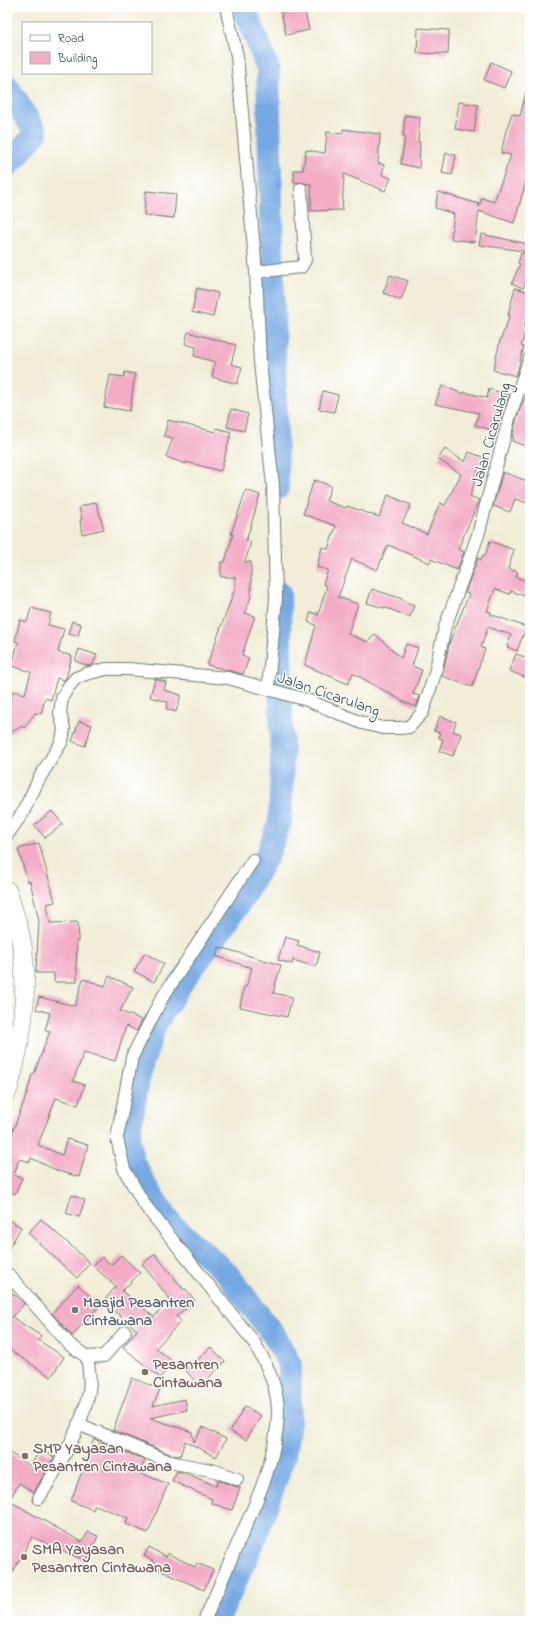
<svg xmlns="http://www.w3.org/2000/svg" width="537" height="1628" font-family="'Indie Flower',sans-serif">
<style>
.lines{fill:none;stroke-linecap:round;stroke-linejoin:round}
.river{stroke:#76a9e3;stroke-width:24}
.building{fill:#f3abc6}
.street-casing{stroke:#687b6d;stroke-width:14}
.primary-casing{stroke:#687b6d;stroke-width:20}
.street{stroke:#fff;stroke-width:12}
.primary{stroke:#fff;stroke-width:19}
.worship-dot{fill:#6b7280;stroke:#fff;stroke-width:1.5}
.education-dot{fill:#8d6e63;stroke:#fff;stroke-width:1.5}
.labels{text-anchor:middle;stroke-width:3;stroke-linejoin:round;paint-order:stroke}
.street-label{font-size:16px;fill:#1f3d34;stroke:#fff}
.worship-label{font-size:16px;font-weight:bold;fill:#5b616d;stroke:#fff;text-anchor:start}
.education-label{font-size:16px;font-weight:bold;fill:#785e54;stroke:#fff;text-anchor:start}
</style>
<rect width="100%" height="100%" fill="#fff"/>
<filter id="ink" filterUnits="userSpaceOnUse"><feTurbulence type="fractalNoise" baseFrequency=".025" numOctaves="2"/><feDisplacementMap in="SourceGraphic" scale="8" xChannelSelector="R" yChannelSelector="G"/><feConvolveMatrix kernelMatrix="1 2 1 2 8 2 1 2 1" color-interpolation-filters="sRGB"/></filter>
<filter id="wash" filterUnits="userSpaceOnUse"><feTurbulence type="fractalNoise" baseFrequency=".012" numOctaves="4" result="noise"/><feDisplacementMap in="SourceGraphic" scale="16" xChannelSelector="R" yChannelSelector="G"/><feGaussianBlur stdDeviation="0.9" result="paint"/><feColorMatrix in="noise" values="0 0 0 0 0 0 0 0 0 0 0 0 0 0 0 0 0 1.4 0 .05"/><feComposite in="paint" operator="in"/></filter>
<g filter="url(#wash)">
<rect width="100%" height="100%" fill="#f1edd7"/>
<g class="lines">
<g class="river">
<polyline points="244,7 268,69 277,488"/>
<polyline points="7,86 36,133 7,167"/>
<polyline points="217,1621 252,1545 284,1456 289,1423 290,1365 275,1337 226,1272 171,1224 147,1189 132,1160 128,1137 140,1069 155,1024 182,982 235,910 267,856 280,822 282,766 279,593"/>
</g>
</g>
<g id="blocks">
<g class="building">
<polygon points="280,7 304,7 309,30 286,35"/>
<polygon points="418,28 449,30 448,54 417,53"/>
<polygon points="491,62 511,71 504,88 484,80"/>
<polygon points="526,92 530,92 530,179 527,178 514,223 479,211 475,242 451,239 454,214 435,208 438,192 479,204 479,207 482,198 494,202 511,155 501,153 506,131 512,113 520,116"/>
<polygon points="459,102 478,105 474,132 455,129"/>
<polygon points="405,115 420,117 418,142 420,142 419,168 401,164 405,136 403,136"/>
<polygon points="343,129 380,134 378,163 384,165 382,175 391,178 385,191 344,174 342,210 311,211 311,184 294,182 294,170 303,170 306,150 325,153 327,132 343,134"/>
<polygon points="446,153 456,155 452,175 442,173"/>
<polygon points="146,191 176,194 174,218 144,215"/>
<polygon points="481,234 528,244 530,239 530,272 523,288 512,283 520,264 518,263 521,253 523,254 524,251 479,245"/>
<polygon points="390,275 408,281 401,300 383,293"/>
<polygon points="197,288 218,293 213,317 192,312"/>
<polygon points="515,288 530,292 530,305 524,327 527,328 521,346 524,347 516,376 493,370 500,341 510,315 508,315"/>
<polygon points="188,332 236,345 231,364 242,367 237,384 212,377 215,362 194,356 196,347 185,344"/>
<polygon points="125,372 135,374 130,411 104,407 110,375 124,377"/>
<polygon points="530,385 530,448 512,441 514,438 512,437 517,417"/>
<polygon points="442,386 464,394 464,392 487,398 489,389 509,395 498,432 475,425 479,413 435,404"/>
<polygon points="323,391 338,395 334,412 319,409"/>
<polygon points="231,409 248,414 244,431 227,427"/>
<polygon points="168,420 215,432 216,428 231,432 221,471 186,462 186,464 166,457 173,438 164,436"/>
<polygon points="445,449 465,462 469,452 488,459 485,470 479,468 470,496 479,500 458,549 464,552 457,570 431,559 430,563 388,545 377,570 352,559 338,597 358,604 348,634 368,642 375,634 401,658 406,644 418,648 412,666 422,670 413,694 420,696 416,707 406,703 353,673 348,684 305,665 316,625 308,622 311,612 318,615 327,586 323,584 328,570 317,567 322,547 328,549 336,526 303,514 314,480 331,486 326,501 346,508 347,506 379,517 388,495 411,505 402,523 427,534 440,503 445,505 461,474 438,459"/>
<polygon points="503,472 530,482 530,504 515,499 510,512 493,506"/>
<polygon points="246,490 260,495 246,541 251,542 245,562 251,562 251,597 245,613 255,616 242,655 249,658 243,674 207,665 235,589 235,577 221,577 221,562 225,562 233,534 231,534"/>
<polygon points="96,502 104,529 82,534 80,520 82,520 79,507"/>
<polygon points="490,541 514,550 508,569 518,572 516,577 530,582 530,598 511,591 510,594 495,589 487,611 491,612 490,614 526,627 517,651 507,647 511,635 488,627 481,647 485,649 472,687 442,676 450,641 469,594 465,593 478,558 481,560 483,555 485,556"/>
<polygon points="372,589 403,599 403,601 414,605 410,617 384,607 384,608 367,603"/>
<polygon points="31,608 51,613 48,625 64,629 58,652 72,656 66,678 64,680 57,678 51,700 45,698 41,714 35,713 24,728 22,726 7,735 7,713 13,691 25,694 31,672 12,666 18,642 15,641 20,620 27,622"/>
<polygon points="72,621 81,624 78,636 68,634"/>
<polygon points="79,649 97,655 93,664 88,666 75,661"/>
<polygon points="516,654 530,659 530,670 527,678 509,671"/>
<polygon points="155,679 166,682 164,690 181,695 176,712 166,709 168,702 150,697"/>
<polygon points="440,716 456,722 453,731 461,734 453,756 439,751 443,739 439,738 440,733 434,731"/>
<polygon points="79,721 92,725 85,746 72,741"/>
<polygon points="52,811 63,824 45,838 34,825"/>
<polygon points="39,843 55,902 47,904 50,923 78,922 79,940 77,940 76,968 77,968 77,982 54,982 54,973 36,973 39,921 30,881 28,882 18,849"/>
<polygon points="285,937 299,941 297,945 320,952 316,967 293,960 292,964 278,960"/>
<polygon points="219,947 281,965 273,993 292,997 287,1017 240,1007 244,987 246,987 252,968 216,956"/>
<polygon points="145,953 164,964 154,982 134,971"/>
<polygon points="109,976 133,987 120,1011 142,1020 137,1031 126,1026 115,1061 84,1052 73,1081 85,1085 78,1105 56,1098 38,1145 62,1155 67,1139 88,1145 79,1177 58,1171 31,1158 30,1162 19,1159 14,1175 22,1178 15,1194 7,1191 7,1147 27,1093 32,1074 34,1074 50,1031 45,1030 50,1013 36,1009 39,997 75,1006 83,979 105,986"/>
<polygon points="72,1195 85,1200 79,1217 66,1213"/>
<polygon points="7,1219 21,1227 7,1252"/>
<polygon points="41,1219 90,1263 77,1278 28,1233"/>
<polygon points="155,1254 184,1290 186,1289 195,1301 176,1316 181,1321 156,1348 173,1362 160,1378 123,1347 137,1330 103,1302 116,1286 93,1266 102,1257 111,1265 121,1255 140,1273 122,1291 154,1317 170,1299 142,1264"/>
<polygon points="78,1285 100,1305 72,1336 52,1313"/>
<polygon points="7,1288 24,1304 12,1317 41,1336 38,1340 64,1357 51,1377 7,1348"/>
<polygon points="211,1347 225,1362 200,1386 186,1371"/>
<polygon points="132,1378 160,1389 153,1406 185,1399 187,1410 150,1418 192,1432 194,1442 203,1427 226,1439 216,1457 185,1441 180,1456 172,1455 113,1430"/>
<polygon points="245,1406 261,1416 246,1440 230,1431"/>
<polygon points="94,1439 145,1460 140,1473 168,1484 148,1533 126,1524 128,1518 95,1505 93,1510 71,1501"/>
<polygon points="41,1449 54,1457 34,1492 19,1483 9,1501 82,1542 88,1532 98,1536 86,1561 32,1537 7,1583 7,1451 30,1466"/>
<polygon points="177,1471 186,1473 216,1486 218,1480 240,1488 232,1510 211,1503 212,1499 172,1481"/>
<polygon points="149,1547 166,1557 167,1553 195,1567 197,1563 213,1570 204,1590 159,1570 161,1566 144,1556"/>
</g>
</g>
</g>
<g filter="url(#ink)">
<use href="#blocks" fill-opacity="0" stroke="#687b6d" stroke-width="1"/>
<g class="lines">
<g class="street-casing">
<g id="street">
<polyline points="226,7 237,56 256,272"/>
<polyline points="268,689 276,598 273,485 260,363 256,272 301,267 305,260 301,189"/>
<polyline points="7,835 22,814 40,777 62,741 64,729 60,713 62,698 68,687 76,678 86,674 106,669 128,669 228,678 307,700 362,723 383,728 400,728 409,727 422,713 425,705 435,673 445,627 478,535 510,415 530,358"/>
<polyline points="7,1273 70,1345 87,1357 104,1356 125,1332"/>
<polyline points="78,1424 170,1462 215,1471 237,1479"/>
<path d="M39,1498C59,1465 81,1430 89,1392C91,1380 89,1369 87,1357"/>
<path d="M204,1621C217,1592 229,1563 242,1534C259,1496 277,1456 278,1412C278,1387 266,1362 253,1341L144,1204L124,1169L117,1138L132,1057L162,998L253,860"/>
</g>
</g>
<g class="primary-casing">
<path id="primary" d="M7,891C11,905 17,920 20,935C31,987 22,1042 7,1092"/>
</g>
<use href="#street" class="street"/>
<use href="#primary" class="primary"/>
</g>
</g>
<circle class="worship-dot" cx="75" cy="1310" r="4"/>
<g class="education-dot">
<circle cx="145" cy="1372" r="4"/>
<circle cx="25" cy="1456" r="4"/>
<circle cx="24" cy="1557" r="4"/>
</g>
<g class="labels">
<g class="street-label">
<text transform="translate(490 434) rotate(-74)" y="6">Jalan Cicarulang</text>
<text transform="translate(329 693) rotate(19)" y="6">Jalan Cicarulang</text>
</g>
<g class="worship-label">
<text x="83" y="1307">Masjid Pesantren<tspan x="83" dy="18">Cintawana</tspan></text>
</g>
<g class="education-label">
<text x="153" y="1369">Pesantren<tspan x="153" dy="18">Cintawana</tspan></text>
<text x="33" y="1453">SMP Yayasan<tspan x="33" dy="18">Pesantren Cintawana</tspan></text>
<text x="32" y="1554">SMA Yayasan<tspan x="32" dy="18">Pesantren Cintawana</tspan></text>
</g>
</g>
<rect width="537" height="1628" fill="none" stroke="#fff" stroke-width="24"/>
<rect x="22" y="22" width="130" height="52" fill="#ffffff" stroke="#a5b1ae"/>
<rect x="30" y="35" width="20" height="6" fill="#ffffff" stroke="#a5b1ae"/>
<text x="58" y="42" font-size="12" fill="#1f3d34">Road</text>
<rect x="30" y="52" width="20" height="12" fill="#f3abc6" stroke="#a5b1ae"/>
<text x="58" y="62" font-size="12" fill="#1f3d34">Building</text>
</svg>
